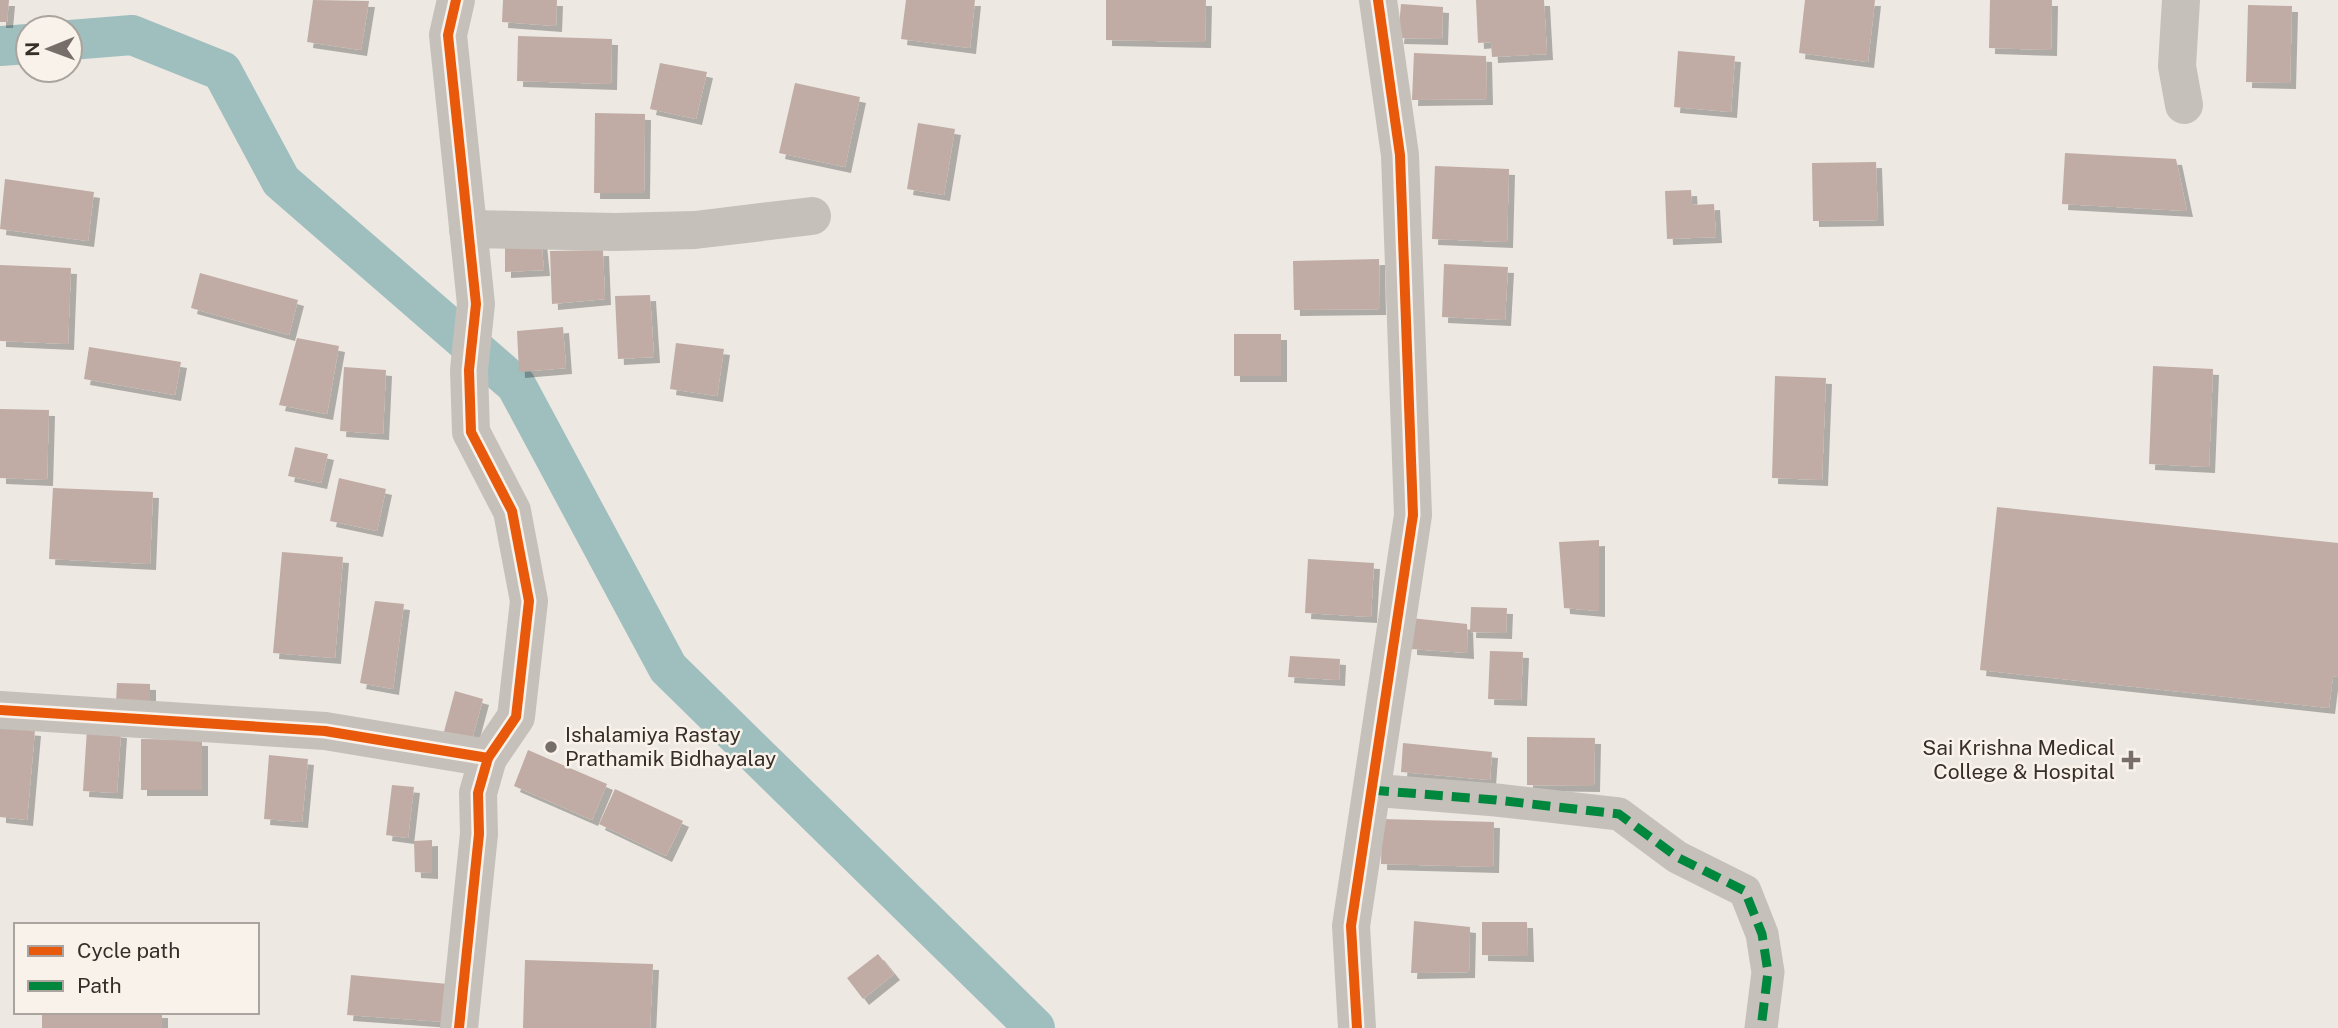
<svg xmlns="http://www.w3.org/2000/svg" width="2338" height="1028" font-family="'Public Sans',sans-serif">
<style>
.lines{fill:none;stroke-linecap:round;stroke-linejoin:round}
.canal{stroke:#9fbebe;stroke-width:40}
.building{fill:#c0aca4;filter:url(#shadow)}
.pedestrian{stroke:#c6c0bb;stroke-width:33}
.minor{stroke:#c6c0bb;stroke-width:38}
.quiet{stroke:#00873e;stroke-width:9;stroke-dasharray:18 9;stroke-linecap:butt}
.cycleway-casing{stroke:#f9f2ea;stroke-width:15}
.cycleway{stroke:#e8590c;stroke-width:10}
.poi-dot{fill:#776e6a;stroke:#f9f2ea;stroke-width:2.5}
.labels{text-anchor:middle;stroke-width:5;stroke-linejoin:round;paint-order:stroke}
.poi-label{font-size:21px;fill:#372d29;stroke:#f9f2ea;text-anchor:start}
</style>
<defs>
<filter id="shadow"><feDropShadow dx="6" dy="6" stdDeviation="0" flood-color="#0004"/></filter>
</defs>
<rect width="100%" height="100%" fill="#ede8e2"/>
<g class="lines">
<g class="canal">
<polyline points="70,40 132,35 222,71 281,181 516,385 668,668 1035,1028"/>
<polyline points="0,46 28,44"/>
</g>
</g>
<g class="building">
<polygon points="0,0 9,0 7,22 0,22"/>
<polygon points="313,0 369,1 361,50 307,42"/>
<polygon points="503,0 557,0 556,26 502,22"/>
<polygon points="906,0 975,0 970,48 901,39"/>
<polygon points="1106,0 1206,0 1205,42 1106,40"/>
<polygon points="1476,0 1544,0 1547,54 1492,57 1491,42 1478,43"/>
<polygon points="1805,0 1875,0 1868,62 1799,53"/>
<polygon points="1990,0 2052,0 2051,50 1989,48"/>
<polygon points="1401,4 1443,7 1442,39 1398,38"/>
<polygon points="2248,5 2292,6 2290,83 2246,82"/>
<polygon points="518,36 612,39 611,84 517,81"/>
<polygon points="1678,51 1735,56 1731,112 1674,107"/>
<polygon points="1414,53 1486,56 1487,99 1412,100"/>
<polygon points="660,63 707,72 696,119 650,109"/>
<polygon points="795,83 860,97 845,167 779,153"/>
<polygon points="595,113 645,114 644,193 594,193"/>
<polygon points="918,123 955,129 944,195 907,189"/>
<polygon points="2065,153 2176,159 2187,211 2062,204"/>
<polygon points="1876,162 1878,220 1813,221 1812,163"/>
<polygon points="1435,166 1509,169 1507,242 1432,239"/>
<polygon points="5,179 94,192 88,241 0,229"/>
<polygon points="1691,190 1692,205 1714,204 1716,237 1667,239 1665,191"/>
<polygon points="541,240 544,270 505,272 505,243"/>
<polygon points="603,250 605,299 552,304 550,251"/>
<polygon points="1379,259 1380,309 1294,310 1293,261"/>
<polygon points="1444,264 1508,267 1505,320 1442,317"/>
<polygon points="0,265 71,268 68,344 0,341"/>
<polygon points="200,273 298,300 289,335 191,308"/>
<polygon points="650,295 654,357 618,359 615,296"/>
<polygon points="563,327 566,368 519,372 517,331"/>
<rect x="1234" y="334" width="47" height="42"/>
<polygon points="297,338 339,346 327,414 279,405"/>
<polygon points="676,343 724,349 717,396 670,389"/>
<polygon points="89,347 181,362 175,395 84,379"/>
<polygon points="2153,366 2213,369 2209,467 2149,464"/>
<polygon points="344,367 386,370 383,434 340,431"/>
<polygon points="1775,376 1826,378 1822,480 1772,478"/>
<polygon points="0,409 49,410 47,480 0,478"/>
<polygon points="295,447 328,454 321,483 288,476"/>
<polygon points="339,478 386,489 377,531 330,521"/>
<polygon points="53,488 153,492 150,564 49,559"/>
<polygon points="1997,507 2338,543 2338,677 2333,676 2329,708 1980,670"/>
<polygon points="1599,540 1599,611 1564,608 1559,542"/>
<polygon points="282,552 343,557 335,658 273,653"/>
<polygon points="1308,559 1374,563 1371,617 1305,613"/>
<polygon points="375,601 404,604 393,689 360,683"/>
<polygon points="1471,607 1507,608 1506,633 1470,632"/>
<polygon points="1411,618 1467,624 1468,653 1411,649"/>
<polygon points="1490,651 1523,652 1521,700 1488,699"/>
<polygon points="1290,656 1340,659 1339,680 1288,677"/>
<polygon points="117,683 150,684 150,704 116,703"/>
<polygon points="455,691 483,699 470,747 442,739"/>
<polygon points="0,727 35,730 27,820 0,817"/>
<polygon points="87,729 121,732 117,793 83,791"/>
<polygon points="1527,737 1595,738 1594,786 1527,785"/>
<polygon points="141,739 202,740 202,790 141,790"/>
<polygon points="1403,743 1492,752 1490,780 1401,772"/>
<polygon points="528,750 607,784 592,820 514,786"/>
<polygon points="269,755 308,759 302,822 264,819"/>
<polygon points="392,785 414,787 408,838 386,835"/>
<polygon points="615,789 683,821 666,856 599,824"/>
<polygon points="1382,819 1494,822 1493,867 1381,864"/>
<polygon points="432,840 432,873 415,872 414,841"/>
<polygon points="1414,921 1470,927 1469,972 1411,973"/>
<polygon points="1482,922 1527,922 1528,956 1482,955"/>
<polygon points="878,954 894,974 863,999 847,978"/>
<polygon points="525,960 653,964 650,1028 523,1028"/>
<polygon points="351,975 448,984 445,1022 347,1015"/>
<rect x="42" y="1012" width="120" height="16"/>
</g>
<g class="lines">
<polyline class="pedestrian" points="1371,790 1496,800 1619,814 1677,857 1745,891 1762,934 1768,972 1761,1028"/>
<g class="minor">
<polyline points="456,0 448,35 476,304 469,370 471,432 512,511 529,601 516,717 488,758"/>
<polyline points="2181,0 2177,66 2184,105"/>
<polyline points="468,229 615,232 695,230 812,216"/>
<polyline points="0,710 325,731 488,758 478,793 479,834 459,1028"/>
<polyline points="1357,1028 1351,926 1413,515 1400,155 1378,0"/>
</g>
<polyline class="quiet" points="1371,790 1496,800 1619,814 1677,857 1745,891 1762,934 1768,972 1761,1028"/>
<g class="cycleway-casing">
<g id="cycleway">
<polyline points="456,0 448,35 476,304 469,370 471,432 512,511 529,601 516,717 488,758"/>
<polyline points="0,710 325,731 488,758 478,793 479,834 459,1028"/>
<polyline points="1357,1028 1351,926 1413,515 1400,155 1378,0"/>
</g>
</g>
<use href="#cycleway" class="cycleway"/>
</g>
<g class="poi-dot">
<circle cx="551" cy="747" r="7"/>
<path d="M2127.5 749.5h7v7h7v7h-7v7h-7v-7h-7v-7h7z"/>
</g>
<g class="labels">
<g class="poi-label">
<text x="565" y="742">Ishalamiya Rastay<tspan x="565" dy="24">Prathamik Bidhayalay</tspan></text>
<text x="2115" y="755" text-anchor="end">Sai Krishna Medical<tspan x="2115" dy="24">College &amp; Hospital</tspan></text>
</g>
</g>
<rect x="14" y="923" width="245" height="91" fill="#f9f2ea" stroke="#aba39d" stroke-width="2"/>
<rect x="28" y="946" width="35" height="10" fill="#e8590c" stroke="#aba39d" stroke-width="2"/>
<text x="77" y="958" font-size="21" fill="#372d29">Cycle path</text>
<rect x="28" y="981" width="35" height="10" fill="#00873e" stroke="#aba39d" stroke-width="2"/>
<text x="77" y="993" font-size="21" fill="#372d29">Path</text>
<g transform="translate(49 49) rotate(269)"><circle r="33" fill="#f9f2ea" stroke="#aba39d" stroke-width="2"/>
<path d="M0-5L12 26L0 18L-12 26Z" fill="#776e6a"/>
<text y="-10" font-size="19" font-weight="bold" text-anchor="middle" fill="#372d29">N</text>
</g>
</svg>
